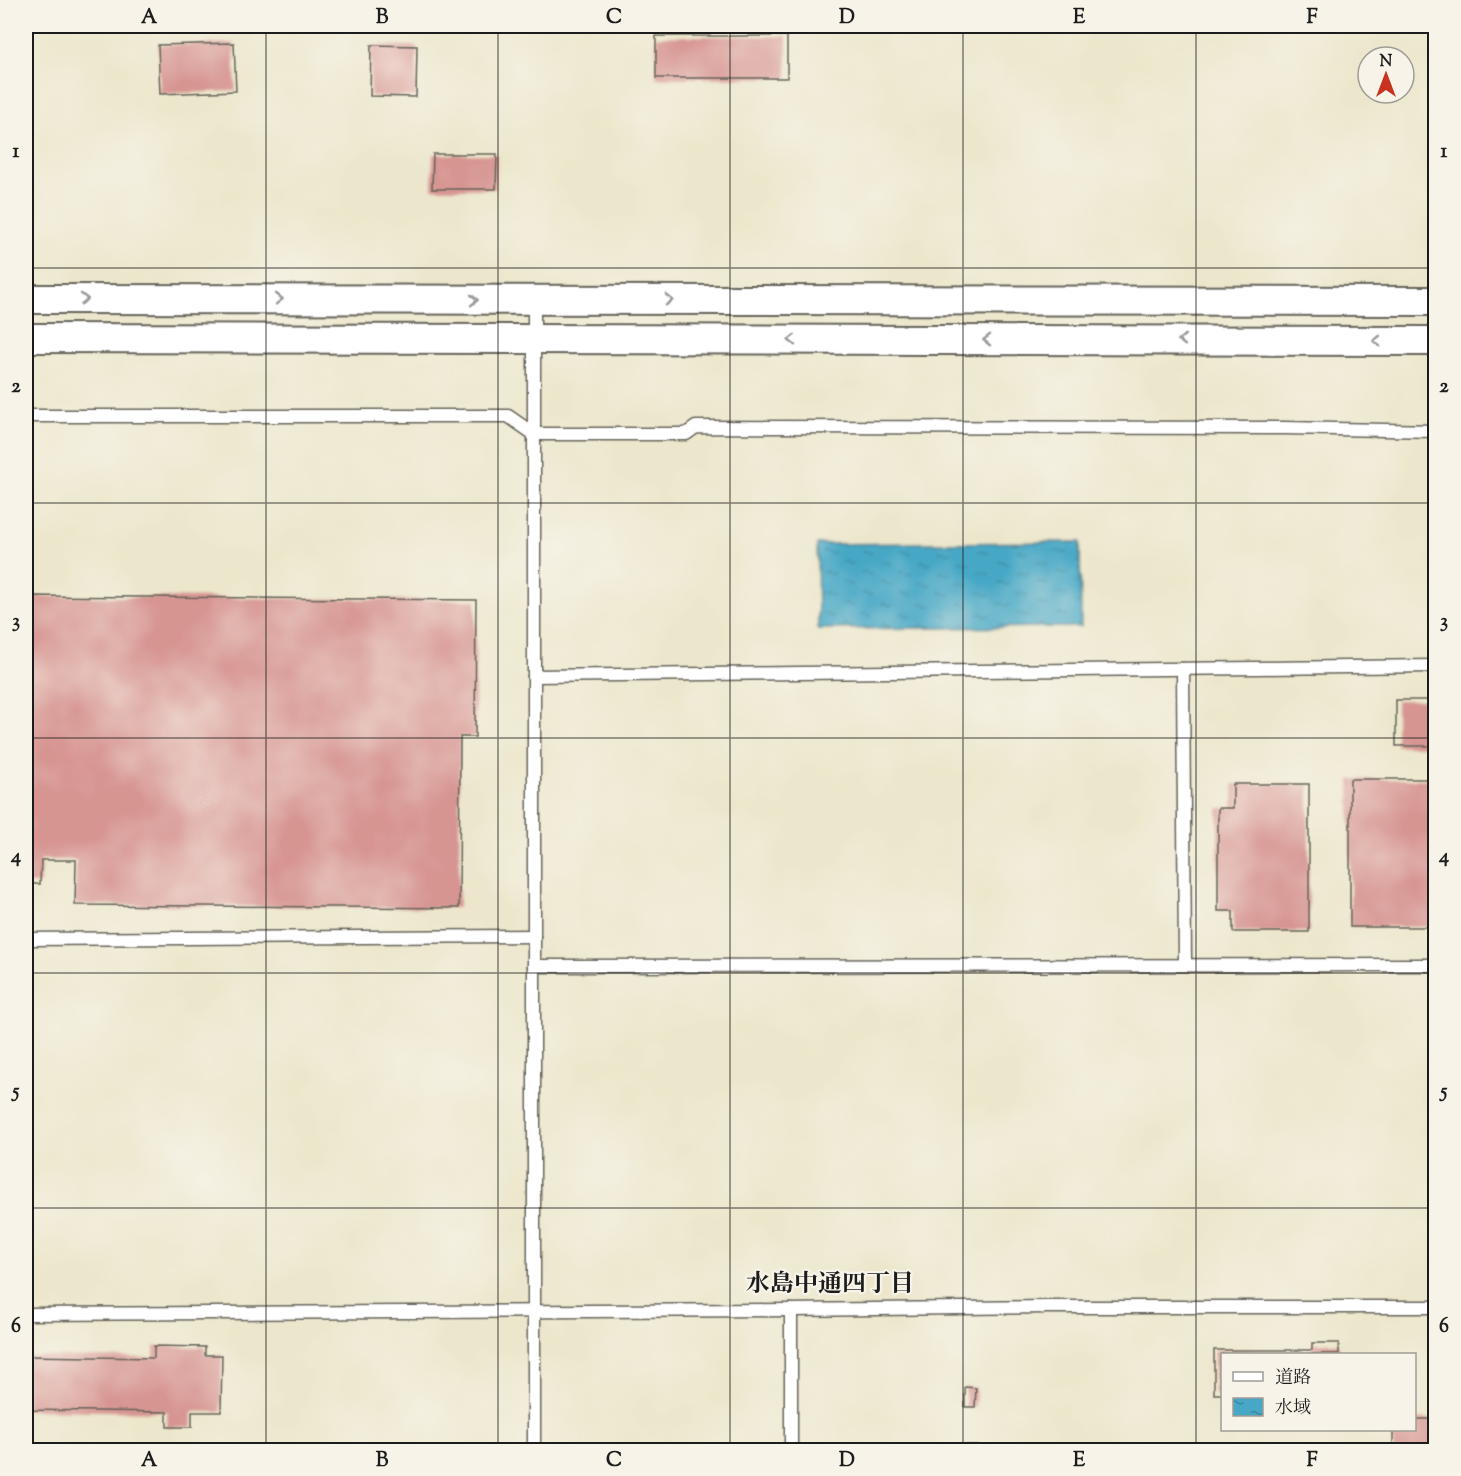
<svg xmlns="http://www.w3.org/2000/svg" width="1461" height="1476" font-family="'Sorts Mill Goudy','Noto Serif JP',serif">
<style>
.water{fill:url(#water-ripples);stroke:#316271;stroke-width:1.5}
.building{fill:#d79592}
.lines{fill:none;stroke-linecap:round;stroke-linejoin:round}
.service-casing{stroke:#65635a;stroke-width:15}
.tertiary-casing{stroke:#65635a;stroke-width:32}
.service{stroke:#fff;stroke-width:12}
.tertiary{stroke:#fff;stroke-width:28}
.oneway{stroke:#999}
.grid{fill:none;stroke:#1c1c1c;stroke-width:1.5;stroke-opacity:0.55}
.labels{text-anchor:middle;stroke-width:4.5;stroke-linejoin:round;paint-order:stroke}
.neighbourhood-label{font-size:24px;font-weight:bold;fill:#1c1c1c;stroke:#f7f3e8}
.neatline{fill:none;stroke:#1c1c1c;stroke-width:2}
.grid-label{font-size:20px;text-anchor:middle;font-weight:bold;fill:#1c1c1c}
</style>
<defs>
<pattern id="water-ripples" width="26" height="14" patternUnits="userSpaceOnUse" patternTransform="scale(1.5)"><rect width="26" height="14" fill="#46a8c6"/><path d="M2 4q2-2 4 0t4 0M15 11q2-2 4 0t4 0" fill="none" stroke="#3a88a0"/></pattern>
</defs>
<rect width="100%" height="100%" fill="#f7f3e8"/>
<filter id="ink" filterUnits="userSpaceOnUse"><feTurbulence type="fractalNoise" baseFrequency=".0167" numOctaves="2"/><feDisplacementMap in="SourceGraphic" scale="12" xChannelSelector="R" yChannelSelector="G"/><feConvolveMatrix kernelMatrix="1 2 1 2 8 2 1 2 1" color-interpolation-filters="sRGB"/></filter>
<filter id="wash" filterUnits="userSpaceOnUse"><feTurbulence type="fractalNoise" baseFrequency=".008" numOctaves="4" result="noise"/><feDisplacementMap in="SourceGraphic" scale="24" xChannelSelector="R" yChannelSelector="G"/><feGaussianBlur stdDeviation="1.35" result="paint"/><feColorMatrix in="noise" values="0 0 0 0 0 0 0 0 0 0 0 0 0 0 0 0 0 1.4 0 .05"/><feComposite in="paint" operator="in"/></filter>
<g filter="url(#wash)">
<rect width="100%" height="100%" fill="#ece7cc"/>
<polygon class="water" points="1080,542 1081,627 818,629 817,544"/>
<g id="blocks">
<g class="building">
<rect x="656" y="36" width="131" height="42"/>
<polygon points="234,43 236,91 160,94 158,45"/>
<polygon points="371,45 417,46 416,97 370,96"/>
<polygon points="433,154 497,154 496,189 432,189"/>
<polygon points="26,596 476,600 475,737 460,737 459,908 75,905 76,860 41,860 40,884 26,884"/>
<rect x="1396" y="700" width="40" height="46"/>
<rect x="1350" y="779" width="86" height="148"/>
<polygon points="1233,784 1309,784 1309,932 1233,932 1233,911 1218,911 1218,808 1233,808"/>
<polygon points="1312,1343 1339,1343 1339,1354 1222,1354 1222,1394 1214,1394 1214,1350 1312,1350"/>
<polygon points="154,1346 205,1347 205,1355 222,1355 221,1412 192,1412 192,1427 167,1427 167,1412 26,1410 26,1356 154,1358"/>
<polygon points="965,1387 976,1388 975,1407 965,1407"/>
<polygon points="1414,1419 1431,1419 1432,1450 1393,1450 1393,1430 1414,1430"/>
<polygon points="963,1445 978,1445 978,1450 962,1450"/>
</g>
</g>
</g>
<g filter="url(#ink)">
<use href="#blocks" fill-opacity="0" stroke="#65635a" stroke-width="1.5"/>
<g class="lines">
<g class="service-casing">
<g id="service">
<polyline points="534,300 534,434"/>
<polyline points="26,416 508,416 534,434"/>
<polyline points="1183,669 1185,965"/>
<polyline points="534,676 1436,666"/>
<polyline points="26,939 534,936"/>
<polyline points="534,966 1436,965"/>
<polyline points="791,1310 791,1450"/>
<polyline points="26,1314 791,1310 1047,1307 1436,1307"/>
<polyline points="534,1450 534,434 686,434 696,427 1284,428 1436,431"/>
</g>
</g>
<g class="tertiary-casing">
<g id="tertiary">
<polyline points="26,299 1436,301"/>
<polyline points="26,338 1436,341"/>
</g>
</g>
<use href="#service" class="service"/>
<use href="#tertiary" class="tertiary"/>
</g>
<defs><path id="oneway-chevron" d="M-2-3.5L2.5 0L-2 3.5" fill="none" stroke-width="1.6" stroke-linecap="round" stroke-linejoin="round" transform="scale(1.5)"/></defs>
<g class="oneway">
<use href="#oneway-chevron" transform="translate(84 299)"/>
<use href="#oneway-chevron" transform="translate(279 299)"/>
<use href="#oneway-chevron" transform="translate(474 300)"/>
<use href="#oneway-chevron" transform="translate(669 300)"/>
<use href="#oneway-chevron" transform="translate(792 340) rotate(-180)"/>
<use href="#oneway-chevron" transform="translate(987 340) rotate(-180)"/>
<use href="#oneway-chevron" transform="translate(1182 340) rotate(-180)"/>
<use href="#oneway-chevron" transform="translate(1377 341) rotate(-180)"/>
</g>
</g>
<path class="grid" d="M266,26V1450M498,26V1450M730,26V1450M963,26V1450M1196,26V1450M26,268H1436M26,503H1436M26,738H1436M26,973H1436M26,1208H1436"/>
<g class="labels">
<g class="neighbourhood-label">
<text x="830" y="1291">水島中通四丁目</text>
</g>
</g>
<rect width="1461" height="1476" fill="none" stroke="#f7f3e8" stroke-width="66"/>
<rect x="1221" y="1353" width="195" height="78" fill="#f7f3e8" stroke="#9f9d96" stroke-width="1.5"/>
<rect x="1233" y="1372" width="30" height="9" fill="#ffffff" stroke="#9f9d96" stroke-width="1.5"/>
<text x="1275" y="1383" font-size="18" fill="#1c1c1c">道路</text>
<rect x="1233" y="1398" width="30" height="18" fill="url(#water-ripples)" stroke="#9f9d96" stroke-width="1.5"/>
<text x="1275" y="1413" font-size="18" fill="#1c1c1c">水域</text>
<g transform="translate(1386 75)"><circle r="28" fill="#f7f3e8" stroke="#9f9d96" stroke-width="1.5"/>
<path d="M0-4.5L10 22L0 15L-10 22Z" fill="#c8321e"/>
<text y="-9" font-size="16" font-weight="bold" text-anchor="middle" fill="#1c1c1c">N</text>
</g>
<rect x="33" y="33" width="1395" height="1410" class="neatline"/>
<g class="grid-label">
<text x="149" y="23">A</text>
<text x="382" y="23">B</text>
<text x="614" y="23">C</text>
<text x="847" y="23">D</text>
<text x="1079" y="23">E</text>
<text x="1312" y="23">F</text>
<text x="16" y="157">1</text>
<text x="1444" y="157">1</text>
<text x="16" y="392">2</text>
<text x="1444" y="392">2</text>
<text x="16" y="627">3</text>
<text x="1444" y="627">3</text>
<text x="16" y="862">4</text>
<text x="1444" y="862">4</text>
<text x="16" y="1097">5</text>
<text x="1444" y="1097">5</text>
<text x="16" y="1332">6</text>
<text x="1444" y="1332">6</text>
<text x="149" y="1466">A</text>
<text x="382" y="1466">B</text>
<text x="614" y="1466">C</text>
<text x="847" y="1466">D</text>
<text x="1079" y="1466">E</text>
<text x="1312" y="1466">F</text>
</g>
</svg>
